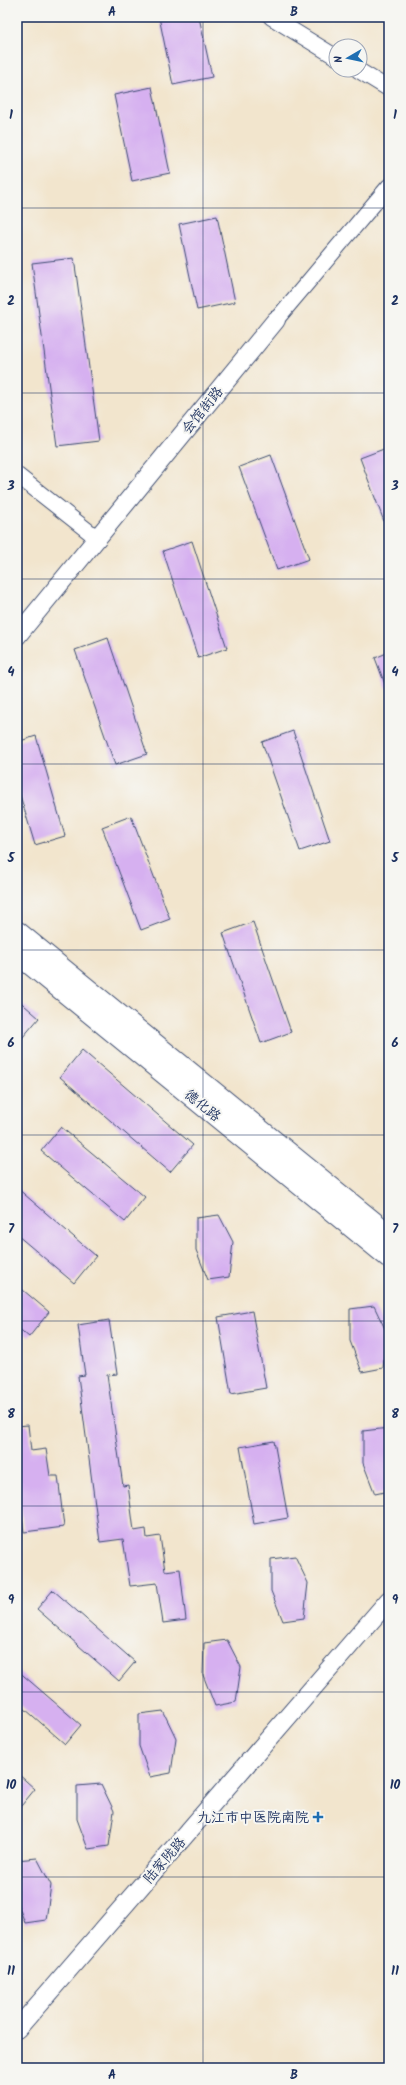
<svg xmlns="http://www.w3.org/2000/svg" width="406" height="2085" font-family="Kalam,'LXGW WenKai TC',sans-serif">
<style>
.building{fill:#d6b0f0}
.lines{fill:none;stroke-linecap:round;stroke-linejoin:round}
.minor-casing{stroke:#3b4a6f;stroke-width:17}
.tertiary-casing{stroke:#3b4a6f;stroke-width:20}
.secondary-casing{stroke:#3b4a6f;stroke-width:23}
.minor{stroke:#fff;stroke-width:15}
.tertiary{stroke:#fff;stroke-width:18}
.secondary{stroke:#fff;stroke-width:21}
.grid{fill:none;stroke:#1b2f5e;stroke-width:1;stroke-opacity:0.55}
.poi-dot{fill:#1f6fb2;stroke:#f6f6f2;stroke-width:1.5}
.labels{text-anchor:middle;stroke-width:4;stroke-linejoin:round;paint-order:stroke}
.street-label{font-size:14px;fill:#1b2f5e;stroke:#f6f6f2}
.poi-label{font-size:14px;fill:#1b2f5e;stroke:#f6f6f2;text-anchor:end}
.neatline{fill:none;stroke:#1b2f5e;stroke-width:1.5}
.grid-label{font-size:13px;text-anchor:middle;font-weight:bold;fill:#1b2f5e}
</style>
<rect width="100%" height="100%" fill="#f6f6f2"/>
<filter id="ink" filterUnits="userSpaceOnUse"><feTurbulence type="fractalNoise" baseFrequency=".025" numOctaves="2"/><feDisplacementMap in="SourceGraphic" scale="8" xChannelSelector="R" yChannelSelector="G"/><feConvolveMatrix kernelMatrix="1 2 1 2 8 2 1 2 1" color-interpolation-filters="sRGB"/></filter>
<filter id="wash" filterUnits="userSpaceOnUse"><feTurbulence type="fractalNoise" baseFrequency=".012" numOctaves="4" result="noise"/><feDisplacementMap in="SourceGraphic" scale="16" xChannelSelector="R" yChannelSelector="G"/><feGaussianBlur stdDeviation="0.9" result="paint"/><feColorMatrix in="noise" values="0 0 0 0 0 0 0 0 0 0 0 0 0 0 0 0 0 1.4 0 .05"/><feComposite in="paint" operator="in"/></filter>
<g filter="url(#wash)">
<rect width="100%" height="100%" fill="#f2e5cd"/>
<g id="blocks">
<g class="building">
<polygon points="159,17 199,17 212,77 173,85"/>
<polygon points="152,87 170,173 132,181 114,95"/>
<polygon points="217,216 235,302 197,310 179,224"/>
<polygon points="74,258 99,441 57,446 32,263"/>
<polygon points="389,447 389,532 388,532 360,458"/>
<polygon points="271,455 309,559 277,570 239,467"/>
<polygon points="192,541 227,648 198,658 163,551"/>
<polygon points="108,638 147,754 115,765 75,650"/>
<polygon points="389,652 389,691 388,692 375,658"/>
<polygon points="293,731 330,841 300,851 262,742"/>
<polygon points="36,736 65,836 35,845 17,785 17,742"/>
<polygon points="131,816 170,919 141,930 102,827"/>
<polygon points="253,922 291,1032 261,1043 223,933"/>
<polygon points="17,999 39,1018 17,1044"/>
<polygon points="82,1050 193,1145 170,1172 60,1077"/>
<polygon points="61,1127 145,1197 125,1222 41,1151"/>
<polygon points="17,1188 96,1256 74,1283 17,1235"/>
<polygon points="219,1215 233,1242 229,1277 208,1280 196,1250 196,1218"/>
<polygon points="17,1285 49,1312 29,1337 17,1327"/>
<polygon points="374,1306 387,1333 383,1368 362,1372 350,1341 350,1309"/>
<polygon points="252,1311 266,1388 231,1394 218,1317"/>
<polygon points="109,1320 117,1374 107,1375 123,1486 128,1485 134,1531 146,1529 147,1538 160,1536 165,1571 180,1569 186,1620 163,1623 157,1583 130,1586 123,1539 100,1542 78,1376 85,1375 78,1325"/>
<polygon points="28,1425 31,1451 46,1449 50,1476 58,1476 64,1527 24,1532 17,1479 17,1426"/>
<polygon points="389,1428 389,1491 375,1494 363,1463 363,1431"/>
<polygon points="274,1441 288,1518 254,1524 240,1447"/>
<polygon points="295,1556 308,1583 304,1618 283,1621 271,1591 271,1559"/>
<polygon points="53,1590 135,1662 119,1681 37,1609"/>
<polygon points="227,1640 241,1667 236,1702 215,1706 203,1675 204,1643"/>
<polygon points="17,1670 81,1725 65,1744 17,1702"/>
<polygon points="163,1711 176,1738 171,1773 150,1777 139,1746 139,1714"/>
<polygon points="17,1773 35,1789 17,1811"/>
<polygon points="101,1784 114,1811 109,1846 88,1849 77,1819 77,1786"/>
<polygon points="37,1858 51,1885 46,1920 25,1923 17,1902 17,1860"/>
</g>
</g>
</g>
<g filter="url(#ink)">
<use href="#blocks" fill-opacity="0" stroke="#3b4a6f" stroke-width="1"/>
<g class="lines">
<g class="minor-casing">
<g id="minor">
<polyline points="271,17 336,57"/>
<polyline points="358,70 389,89"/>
<polyline points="276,320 389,186"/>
<polyline points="17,475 97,538"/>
</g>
</g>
<g class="tertiary-casing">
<g id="tertiary">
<polyline points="17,636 276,320"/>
<polyline points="17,2029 389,1600"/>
</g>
</g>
<g class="secondary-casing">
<g id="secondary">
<polyline points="17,932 389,1235"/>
<polyline points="17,953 389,1257"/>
</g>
</g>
<use href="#minor" class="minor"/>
<use href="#tertiary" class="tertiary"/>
<use href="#secondary" class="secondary"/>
</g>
</g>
<path class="grid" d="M203,17V2068M17,208H389M17,393H389M17,579H389M17,764H389M17,950H389M17,1135H389M17,1321H389M17,1506H389M17,1692H389M17,1877H389"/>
<path class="poi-dot" d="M316 1811h4v4h4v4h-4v4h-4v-4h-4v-4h4z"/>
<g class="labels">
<g class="street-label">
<text transform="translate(202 410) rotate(-51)" y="5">会馆街路</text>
<text transform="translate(203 1105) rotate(39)" y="5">德化路</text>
<text transform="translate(164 1860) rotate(-49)" y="5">陆家陇路</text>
</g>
<g class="poi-label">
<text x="309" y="1822">九江市中医院南院</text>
</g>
</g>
<rect width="406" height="2085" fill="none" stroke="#f6f6f2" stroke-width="44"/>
<g transform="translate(348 58) rotate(261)"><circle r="19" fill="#f6f6f2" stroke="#9ea6b7"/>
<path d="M0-3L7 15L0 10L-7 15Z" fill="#1f6fb2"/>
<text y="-6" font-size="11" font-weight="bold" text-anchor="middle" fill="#1b2f5e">N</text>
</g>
<rect x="22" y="22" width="362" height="2041" class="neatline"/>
<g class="grid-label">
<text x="112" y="16">A</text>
<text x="294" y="16">B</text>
<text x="11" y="119">1</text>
<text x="395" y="119">1</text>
<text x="11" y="305">2</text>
<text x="395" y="305">2</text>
<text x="11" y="490">3</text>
<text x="395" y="490">3</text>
<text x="11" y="676">4</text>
<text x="395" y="676">4</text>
<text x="11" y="862">5</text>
<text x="395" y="862">5</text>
<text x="11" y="1047">6</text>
<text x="395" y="1047">6</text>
<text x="11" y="1233">7</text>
<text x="395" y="1233">7</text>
<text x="11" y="1418">8</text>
<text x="395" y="1418">8</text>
<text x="11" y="1604">9</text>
<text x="395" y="1604">9</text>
<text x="11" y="1789">10</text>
<text x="395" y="1789">10</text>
<text x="11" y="1975">11</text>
<text x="395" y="1975">11</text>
<text x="112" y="2079">A</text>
<text x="294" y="2079">B</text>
</g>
</svg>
